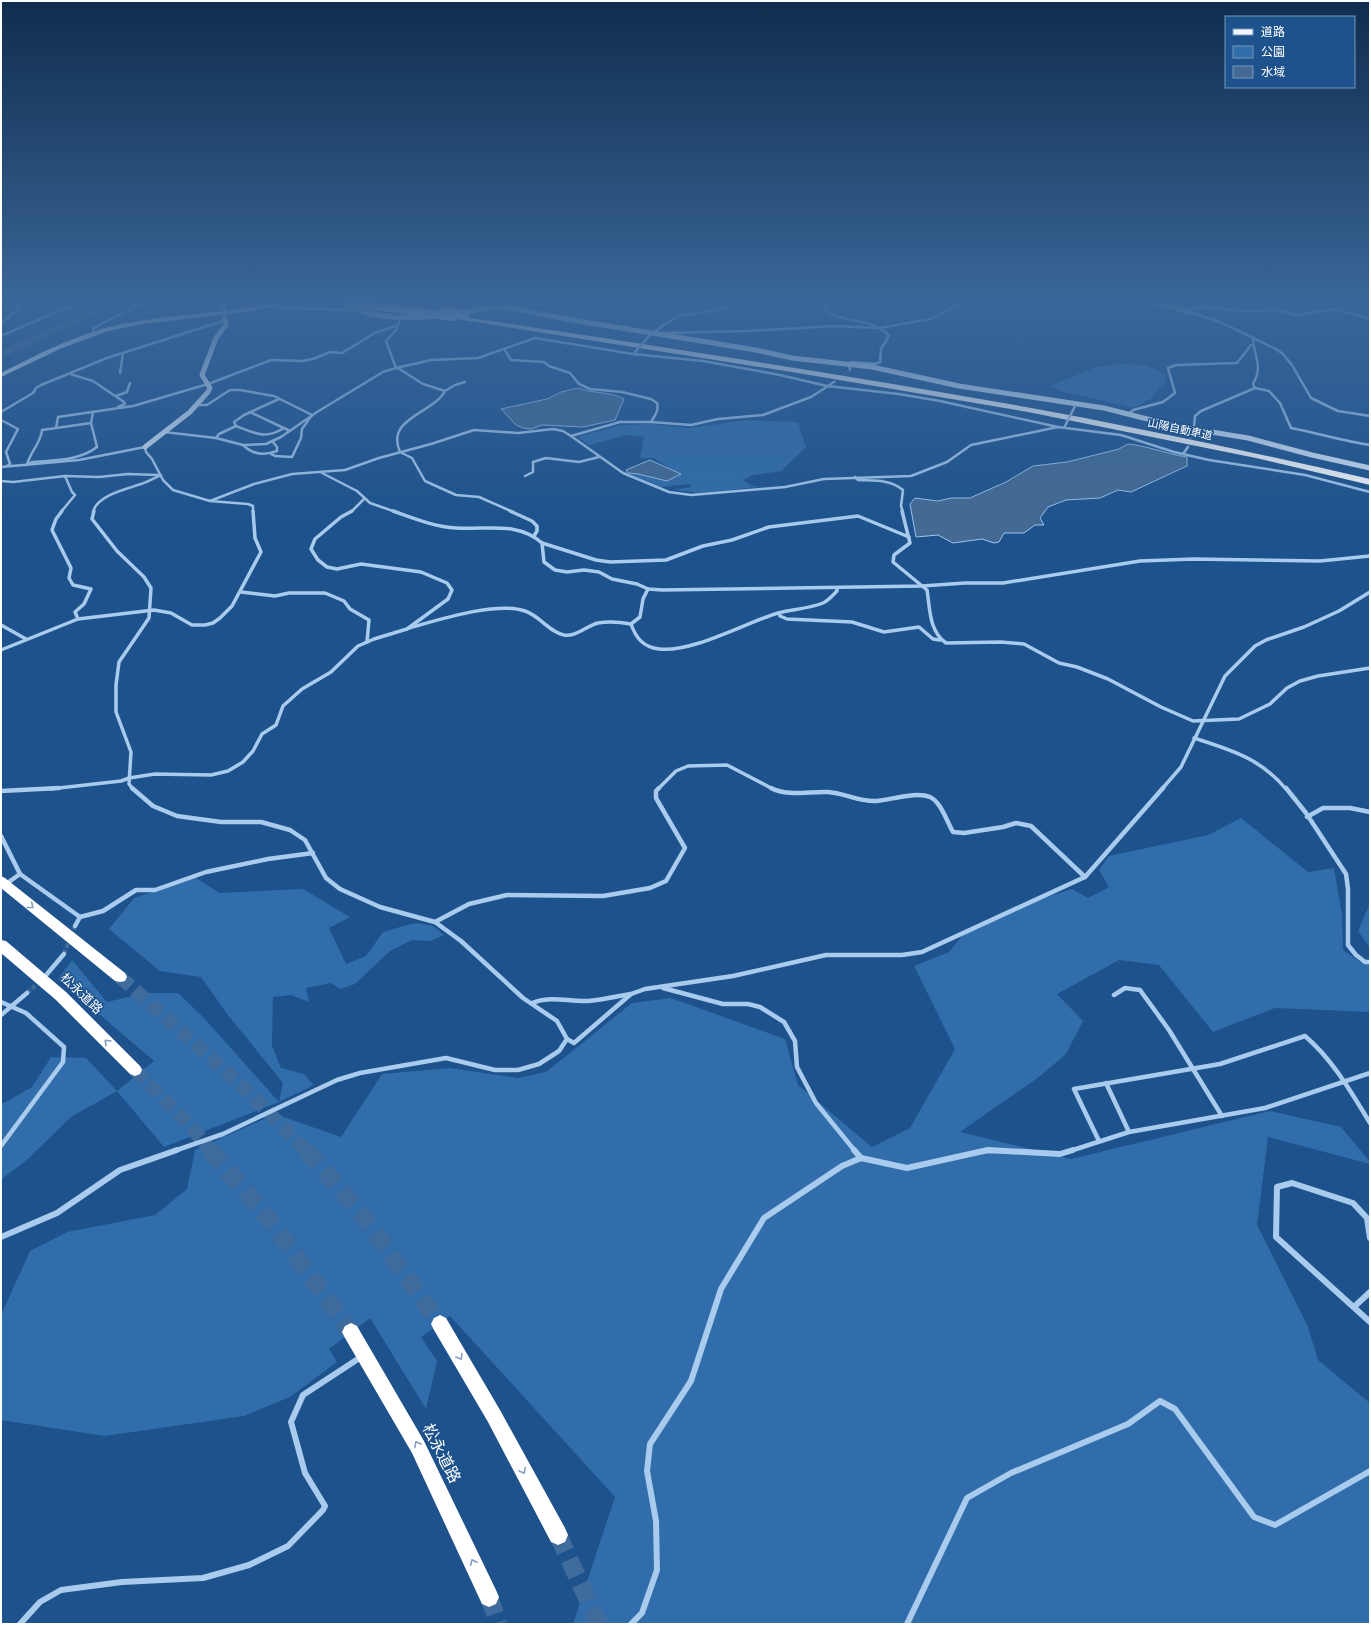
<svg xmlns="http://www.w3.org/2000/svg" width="1371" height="1625" font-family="'Varela Round','Noto Sans JP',sans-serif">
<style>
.green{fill:#306daa}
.water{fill:#446a93;stroke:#9dc6ee}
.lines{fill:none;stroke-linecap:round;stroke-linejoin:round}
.stream{stroke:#9dc6ee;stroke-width:2}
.river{fill:#446a93;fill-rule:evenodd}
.street-tunnel-far1{stroke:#3f6c9d;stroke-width:2.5;stroke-dasharray:2.5 1.5;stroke-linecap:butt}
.street-tunnel{stroke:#3f6c9d;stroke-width:4.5;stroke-dasharray:4.5 2;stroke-linecap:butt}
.highway-tunnel-far1{stroke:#3f6c9d;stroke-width:14;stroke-dasharray:14 6;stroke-linecap:butt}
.highway-tunnel{stroke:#3f6c9d;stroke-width:18;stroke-dasharray:18 9;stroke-linecap:butt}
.street-far3{stroke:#a9cbed;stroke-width:2.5}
.street-far2{stroke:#a9cbed;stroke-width:3.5}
.street-far1{stroke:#a9cbed;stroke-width:4.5}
.street{stroke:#a9cbed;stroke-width:6}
.secondary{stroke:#d6e7f9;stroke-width:5}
.primary{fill:#eff6ff;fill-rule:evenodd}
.highway{fill:#fff;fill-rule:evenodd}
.street-bridge{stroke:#a9cbed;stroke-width:2.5}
.highway-bridge{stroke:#fff;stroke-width:8}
.oneway{stroke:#83a0c0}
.labels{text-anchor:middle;stroke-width:3;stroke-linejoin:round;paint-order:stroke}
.far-street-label{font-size:11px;fill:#fff;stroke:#1d528c}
.street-label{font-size:13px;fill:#fff;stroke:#1d528c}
.near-street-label{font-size:16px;fill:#fff;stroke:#1d528c}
</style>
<rect width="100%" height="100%" fill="#1d528c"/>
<g class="green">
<polygon points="1120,364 1147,365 1164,374 1166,380 1152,398 1134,408 1060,391 1050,386 1096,367"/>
<polygon points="746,420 798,422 806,447 781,471 753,475 743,480 752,486 758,486 757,487 700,493 674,490 691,487 690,484 661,487 628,473 638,474 667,481 680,475 654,458 640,458 644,437 627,435 589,445 577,437 621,425 649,424 691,428"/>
<polygon points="1241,818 1308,872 1334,868 1342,914 1343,950 1362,963 1370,959 1370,1012 1275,1008 1213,1032 1159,965 1119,960 1057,994 1083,1021 1066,1054 1039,1077 960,1132 1071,1159 1270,1111 1341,1127 1370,1162 1370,1164 1268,1137 1257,1225 1308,1327 1318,1360 1370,1403 1370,1624 573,1624 615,1497 450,1316 421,1337 437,1361 426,1409 370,1318 329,1349 337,1362 290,1397 244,1416 105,1436 1,1420 1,1315 30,1251 67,1232 155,1215 187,1189 195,1150 275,1114 341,1137 382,1074 450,1068 518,1078 546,1072 632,1003 671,998 785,1039 798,1085 872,1147 910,1128 955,1049 914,966 949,952 967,930 1021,905 1072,889 1088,898 1109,887 1099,870 1109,856 1208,835"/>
<polygon points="196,878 220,893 303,889 350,917 329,928 346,964 366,956 383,932 407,925 418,923 433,926 444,935 430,941 412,940 390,951 355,984 340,989 331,983 306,988 309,1002 291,995 273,997 272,1046 281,1068 304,1074 314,1085 279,1102 164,1147 117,1091 71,1117 28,1159 3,1178 1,1181 1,1102 4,1103 32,1087 51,1057 86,1058 117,1091 154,1061 58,979 72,960 107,1002 146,993 178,993 203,1017 279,1102 283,1083 228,1015 201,977 160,971 109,929 134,898"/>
<polygon points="1369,905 1370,905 1370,948 1358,931"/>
</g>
<g class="water">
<path d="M578,388C593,394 609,391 624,399L615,420L583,427L542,425L531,429L523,428L516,425L501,409L547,399L561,392Z"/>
<path d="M1128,444C1148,446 1167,454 1187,457V466L1131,492L1118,490L1100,498L1066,500L1048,507L1040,518L1044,525H1035L1024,533H1004L999,542L994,543L982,539L953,543L938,535L916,537L910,504L915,498L938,501L951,498H970L1006,482L1033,466L1067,462L1119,449Z"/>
<polygon points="650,460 681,474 667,481 638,474 628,473 626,470"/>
</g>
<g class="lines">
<polyline class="stream" points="1,324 19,308 14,301"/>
<polygon class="river" points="108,301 121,301 120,303 1,358 1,351"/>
<g class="street-tunnel-far1">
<polyline points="834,382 850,370"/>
<polyline points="1188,447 1194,427"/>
</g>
<g class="street-tunnel">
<polyline points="64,954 75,926"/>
<polyline points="27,993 40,981"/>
</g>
<g class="highway-tunnel-far1">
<polyline points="120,977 240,1084 307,1151"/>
<polyline points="135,1070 187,1122 211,1151"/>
</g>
<g class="highway-tunnel">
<polyline points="210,1150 271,1222 351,1332"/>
<polyline points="306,1150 363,1216 440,1324"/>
<polyline points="558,1535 599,1624"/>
<polyline points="489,1597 499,1624"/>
</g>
<g class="street-far3">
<polyline points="231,301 278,308 356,310"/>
<path d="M826,301L827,305L825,311C845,324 873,317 889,336L881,349L880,362L875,364L851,362L849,365L850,370"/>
<polyline points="1139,301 1160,306"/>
<polyline points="1197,301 1210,306"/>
<polyline points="473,310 474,302 479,301"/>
<polyline points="1370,319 1338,310 1328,310 1297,315 1277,310 1245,311 1204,307 1191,309 1190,312 1220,322 1276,349 1283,354 1292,365 1311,398 1338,411 1370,416"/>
<polyline points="95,333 93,329 99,325 147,301"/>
<polyline points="663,333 747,331 833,326 880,328 930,319 968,301"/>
<polyline points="652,334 665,324 679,316 722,309 728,306 728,303 725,301"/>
<polyline points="1,336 82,301"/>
<path d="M505,350L511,360L544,362L549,366L570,373L579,384L590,389L622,392L651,399L657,403C659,411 655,415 651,422"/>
<polyline points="396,368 431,360 478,358 535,338 633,354 703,361 780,375 827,386 899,394 940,401 1058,427 1121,435 1174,452 1209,460 1305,475 1370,492"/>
<polyline points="398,368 423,384 445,391 455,385 465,382"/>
<polyline points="120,373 123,354"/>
<polyline points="70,374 93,381 124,402 125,404 118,407"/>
<path d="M1255,388L1269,391L1280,403L1291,428C1317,433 1343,441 1370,445"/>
<path d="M445,391C434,413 385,418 400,452L412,458L425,481L456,495L479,497L513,512"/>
<polyline points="116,396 127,392 130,383"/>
<path d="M279,399L244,415L234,422L236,426C255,433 265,440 284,428"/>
<polyline points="197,405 207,405 230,390 240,390 274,396 312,415 302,429 301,438 292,457 275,456 271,454"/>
<polyline points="1,412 33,393 36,388 41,385 107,358 226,320"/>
<polyline points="250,412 290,431"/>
<polyline points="1129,414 1133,410 1163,402 1175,393 1168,368 1176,365 1237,363 1251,345 1253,345"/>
<polyline points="1,420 18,429 6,452 10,464 7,466"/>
<path d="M1194,427L1195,416L1201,411L1255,388L1253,384C1263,366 1255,359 1253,340L1255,339"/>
<polyline points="56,428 58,417 133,406 208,384 271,360 303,361 316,358 330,352 342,353 375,333 398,325"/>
<polyline points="164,432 216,438 243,445 266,444 281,437 317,412 383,372 396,368 386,341 396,330 401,317"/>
<polyline points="571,436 620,422 651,422 691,425 718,419 763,415 811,397 834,382"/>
<polyline points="216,438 219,434 236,426"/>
<path d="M243,445C253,455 264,456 277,451V447L273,442"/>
<polyline points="1183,454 1188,447"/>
<path d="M28,464L32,462C54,460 79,461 97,447L91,423L93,412"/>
<path d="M27,465C30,452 41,443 42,430L91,423"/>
<polyline points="1,467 79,460 145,447 146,452 152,459 163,480 173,490 210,501 254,484 292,474 345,470 379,458 431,444 474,430 518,433 553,429 563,431 571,436 623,473 669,492 691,495 785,487 824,479 911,476 947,462 971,445 1058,427"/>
<polyline points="322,473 357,491 370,503 396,512"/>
<polyline points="525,476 533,472 533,462 546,458 579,462 599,457"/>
<path d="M855,477L858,480C874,481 890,479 903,490L901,506L903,512"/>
<polyline points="1,481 13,482 65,476 99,477 128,474 158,475"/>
<polyline points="210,501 248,504 253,506 253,512"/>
<polyline points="61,512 75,495 72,492 65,476"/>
<path d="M93,512C97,495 127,489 141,484C148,482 154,478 161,475"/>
<polyline points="351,512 364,499"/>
</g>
<g class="street-far2">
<polyline points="62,511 56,519 52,530 71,568 69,578 73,585 91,589 84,604 75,612 78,619"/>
<polyline points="94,511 92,519 117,551 144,577 151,588 149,618 119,662 116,685 116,712 131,752 129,784 133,789"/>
<path d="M393,511C413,518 435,527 456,528C487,530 517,521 542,543L544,562L555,570L567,572L584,570L599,572L612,579L637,584L648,589L662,590L922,586L965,583H1003L1140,561L1194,559L1320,561L1370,556"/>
<polyline points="510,511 532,521 537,526 537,531 534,536"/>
<path d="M902,511L910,543L894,555L893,562L927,590C930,609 929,631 946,643L1001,642L1024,644L1059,663L1077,667L1108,679L1161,707L1193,721L1239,719L1270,704L1287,688L1300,681L1318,676L1370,668"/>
<polyline points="542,543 596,560 610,562 666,560 703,546 732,540 769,527 858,516 909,537"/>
<path d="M648,589L643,599L640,617L631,624C636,638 643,647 659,649C692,653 745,623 778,613C793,609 808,609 823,603C828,601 833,595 837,591V588"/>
<polyline points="241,592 275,596 289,593 325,593 344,601 350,609 369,620 367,642"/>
<polyline points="779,613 780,616 787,619 852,622 884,632 919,627 933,639 940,640"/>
<polyline points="1,625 26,639"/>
<path d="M409,628C438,620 497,601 525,611C540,616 549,632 564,635C576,637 586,626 598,623C609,621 620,622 631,624"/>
<polyline points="1,650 78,619 154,610 171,613 192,625 205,625 213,623 220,618 232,606 261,552 255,538 253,511"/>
<path d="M1194,738C1231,750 1260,758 1286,789"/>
<polyline points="50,789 121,781 129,778 155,774 211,775 228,771 243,762 253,751 262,734 276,725 283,706 302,689 331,672 358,646 374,639 407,629 448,599 452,590 447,583 421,572 361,564 337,569 327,567 318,560 311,549 315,539 341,517 352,511"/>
<polyline points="658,789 676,771 688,766 727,765 773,789"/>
<polyline points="1162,789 1181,767 1225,676 1255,646 1266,640 1304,627 1339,611 1370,592"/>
</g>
<g class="street-far1">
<polyline points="132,788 153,806 177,816 221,822 261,822 290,830 305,840 326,878 340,889 380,907 435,922 461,941 523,998 557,1021 567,1039 559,1051 539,1064 518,1070 495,1070 446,1058 360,1073 337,1080 223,1134 174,1151"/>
<path d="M771,788C788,797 809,791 828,792C844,793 859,802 876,801C891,800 916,791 930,797C941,802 947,822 953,832L964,833L1003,827L1016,823L1031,826L1085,877"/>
<polyline points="1286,788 1306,813 1346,874 1348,889 1348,945 1356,955 1365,962 1370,962"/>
<polyline points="1,791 59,788"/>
<polyline points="1307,817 1323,808 1350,808 1370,812"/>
<polyline points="1,836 20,874 80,917 103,911 136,890 155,890 206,872 268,859 313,853"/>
<polyline points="6,884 20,874"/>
<polyline points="435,922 469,904 507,895 603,896 650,888 666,881 685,848 656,798 656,791 659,788"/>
<polyline points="75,926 80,917"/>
<polyline points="47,974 64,954"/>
<polyline points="663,988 723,1004 748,1004 760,1007 784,1022 795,1041 797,1067 816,1103 855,1151"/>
<polyline points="1114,995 1125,988 1140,990 1169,1030 1222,1116"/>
<polyline points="1,1002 26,1013 64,1047 63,1062 1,1146"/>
<path d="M532,1003C551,995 568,1002 588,1001C602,1000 617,996 631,994"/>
<polyline points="1,1015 27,993"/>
<polyline points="567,1039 574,1043 631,994 645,989 733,976 826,955 902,955 922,952 1085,877 1163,788"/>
<polyline points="1106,1083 1129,1132"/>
<path d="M1099,1141L1074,1089L1220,1064L1305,1036C1333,1060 1351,1092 1370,1123"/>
<polyline points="984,1151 1005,1151"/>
<polyline points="1070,1151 1129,1132 1265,1108 1370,1073"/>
</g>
<g class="street">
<polyline points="854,1150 861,1158"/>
<polyline points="1,1237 57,1213 120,1170 177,1150"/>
<polyline points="1370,1238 1367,1218 1353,1203 1292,1183 1277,1187 1276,1237 1370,1322"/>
<polyline points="1354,1307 1370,1292"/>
<polyline points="20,1624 40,1602 61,1590 122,1582 203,1578 249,1565 288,1546 323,1510 325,1506 305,1473 291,1422 303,1395 361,1357"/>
<polyline points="631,1624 642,1613 657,1570 656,1521 647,1471 650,1444 691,1381 721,1289 764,1218 842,1166 861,1158 907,1168 988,1150 1060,1154 1073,1150"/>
<polyline points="907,1624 967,1498 1011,1473 1128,1424 1160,1401 1175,1409 1254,1517 1275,1525 1370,1471"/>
</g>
<g class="secondary">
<path d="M347,301V305C373,319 409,319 438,316"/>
<polyline points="1151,301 1190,312"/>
<polyline points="457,313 495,307 510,308 578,321 756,350 792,358 872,367 959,386 1104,408 1175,426 1248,438 1312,455 1370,468"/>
<polyline points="145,447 190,412 208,392 210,388 202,375 216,338 226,325 223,307 224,301"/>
</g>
<path class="primary" d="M288,301H297L252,311L143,324L108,331L62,348L1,377V373C40,353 79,333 122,324C177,313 233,313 288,301Z"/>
<g class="highway">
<path d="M452,315C644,344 835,373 1026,407C1141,428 1256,453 1370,479V485L1256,458L1028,412L798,373L450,318L448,317Z"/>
<polygon points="1,876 5,878 125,973 127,977 125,981 120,982 115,981 1,888"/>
<polygon points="1,940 6,941 66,992 140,1066 142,1070 140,1074 135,1076 130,1074 56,1000 1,953"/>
<polygon points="440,1315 446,1318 500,1410 565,1528 568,1535 565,1542 558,1545 551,1542 488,1422 434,1330 431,1324 434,1318"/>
<polygon points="351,1323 357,1326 424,1441 496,1590 499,1597 496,1604 489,1607 482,1604 412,1453 345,1338 342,1332 345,1326"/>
</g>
<g class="street-bridge">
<polyline points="635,352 650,335"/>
<polyline points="1065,426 1075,406"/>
</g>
<g class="highway-bridge">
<polyline points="344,301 452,317"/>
<polyline points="443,311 466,314"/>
</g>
</g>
<defs><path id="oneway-chevron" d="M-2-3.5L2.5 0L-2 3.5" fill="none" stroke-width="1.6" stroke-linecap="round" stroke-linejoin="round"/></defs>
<g class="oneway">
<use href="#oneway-chevron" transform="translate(31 906) rotate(39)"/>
<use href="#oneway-chevron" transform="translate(107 1042) rotate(-135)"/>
<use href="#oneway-chevron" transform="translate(460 1357) rotate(59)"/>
<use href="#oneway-chevron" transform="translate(417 1444) rotate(-119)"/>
<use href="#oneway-chevron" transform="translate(523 1471) rotate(62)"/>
<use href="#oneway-chevron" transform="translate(473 1562) rotate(-115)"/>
</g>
<linearGradient id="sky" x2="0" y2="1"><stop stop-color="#102d4d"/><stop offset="0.57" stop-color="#3a6699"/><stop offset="1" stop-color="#3a6699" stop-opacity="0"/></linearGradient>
<rect width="1371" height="528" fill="url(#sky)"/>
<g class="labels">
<g class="far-street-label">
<text transform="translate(1180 429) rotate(12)" y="4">山陽自動車道</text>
</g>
<g class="street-label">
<text transform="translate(82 993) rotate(44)" y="5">松永道路</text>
</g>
<g class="near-street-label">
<text transform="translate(442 1453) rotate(63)" y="6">松永道路</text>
</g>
</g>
<rect width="1371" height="1625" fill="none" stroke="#ffffff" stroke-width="4"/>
<rect x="1225" y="16" width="130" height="72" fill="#1d528c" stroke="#7797ba"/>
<rect x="1233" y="29" width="20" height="6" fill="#eff6ff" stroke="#7797ba"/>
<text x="1261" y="36" font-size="12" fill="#ffffff">道路</text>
<rect x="1233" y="46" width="20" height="12" fill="#306daa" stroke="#7797ba"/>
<text x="1261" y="56" font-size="12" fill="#ffffff">公園</text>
<rect x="1233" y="66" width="20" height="12" fill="#446a93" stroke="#7797ba"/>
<text x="1261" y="76" font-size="12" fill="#ffffff">水域</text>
</svg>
